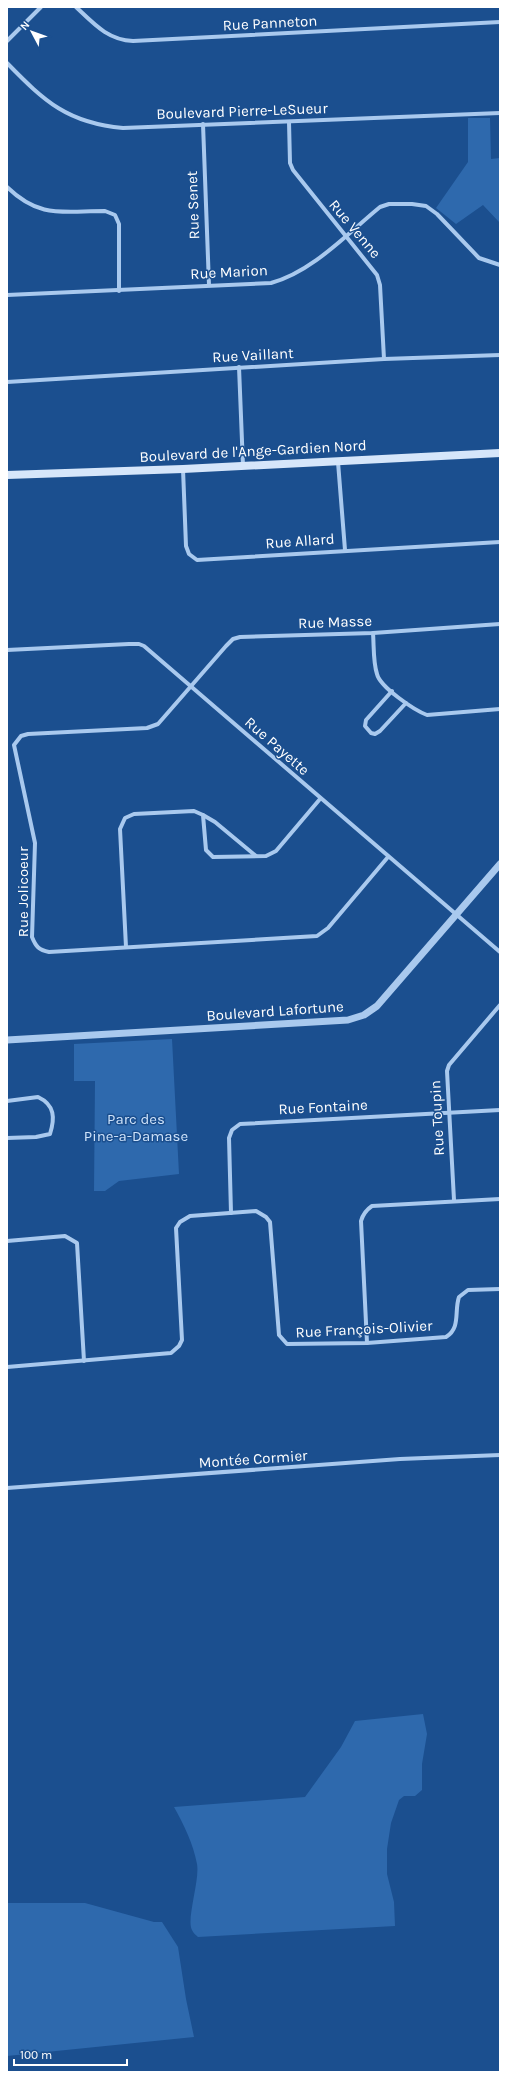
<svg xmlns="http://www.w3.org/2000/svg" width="507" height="2079" font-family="Karla,sans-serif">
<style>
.green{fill:#2e69ad}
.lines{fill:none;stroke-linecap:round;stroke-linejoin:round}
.minor{stroke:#a9c9ee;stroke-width:4}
.tertiary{stroke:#a9c9ee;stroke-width:7}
.secondary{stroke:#d6e6fa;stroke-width:8}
.labels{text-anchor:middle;stroke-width:3;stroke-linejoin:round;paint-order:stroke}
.street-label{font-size:15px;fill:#fff;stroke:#1b4f8f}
.park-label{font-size:15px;fill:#cfe3fa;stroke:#1b4f8f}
</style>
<rect width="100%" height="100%" fill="#1b4f8f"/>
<g class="green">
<polygon points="468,118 490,118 491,159 500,158 500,223 483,205 456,224 436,208 468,162"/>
<polygon points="172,1039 179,1174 119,1181 105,1191 94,1191 95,1081 74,1081 74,1044"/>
<path d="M423,1714L427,1734L422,1764V1790L415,1796H404L399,1800L391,1823L387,1849V1874L394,1902L395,1926L198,1937C196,1935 193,1933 192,1930C186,1920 200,1880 197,1864C193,1843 184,1825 174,1807L305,1797L341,1747L355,1721Z"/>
<polygon points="7,1903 85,1903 154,1922 162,1922 178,1947 186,1999 194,2037 7,2056"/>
</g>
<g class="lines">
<g class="minor">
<path d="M76,7C94,24 108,40 133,41L500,22"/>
<polyline points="7,41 41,7"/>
<path d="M7,63C45,102 68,123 123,128L500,113"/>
<polyline points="289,122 290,163 293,170 377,275 380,285 384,359"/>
<polyline points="203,124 209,285"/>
<path d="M7,187C40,219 62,211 105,211L115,215L119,224V291"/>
<path d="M7,295L271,283C312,272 347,234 380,207L389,204H412L426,206L437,214L479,258L500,265"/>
<polyline points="239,367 243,466"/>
<polyline points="7,382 384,359 500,355"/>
<polyline points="338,462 345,550"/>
<polyline points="183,469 186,546 189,554 197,560 500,542"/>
<path d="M373,633C374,646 373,662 377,674C380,687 414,710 427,715L500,709"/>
<polyline points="7,650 129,644 139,644 144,646 500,952"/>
<polyline points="392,691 366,720 365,726 371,733 375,734 380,731 406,703"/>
<polyline points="203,815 215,822 256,856"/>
<path d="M388,857L328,928L317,936L49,952C39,950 36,947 32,937L35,843L14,745L21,736L28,734L147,728L158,724L226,646L233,639L240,637L373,633L500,624"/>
<polyline points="126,947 120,829 125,818 134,814 194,811 203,815 206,850 213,857 266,856 276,851 320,799"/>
<path d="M7,1101L38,1097C55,1105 55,1118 50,1134L36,1137L7,1138"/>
<polyline points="454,1200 447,1071 449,1065 500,1005"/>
<polyline points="231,1213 229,1138 232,1130 240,1124 500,1110"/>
<polyline points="7,1241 65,1236 77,1243 84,1361"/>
<path d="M367,1343L361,1221C363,1214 366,1210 372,1206L500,1199"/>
<path d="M7,1367L171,1353L179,1346L182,1340L176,1228L180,1222L190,1216L256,1211L266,1217L270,1222L279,1335L287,1344L367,1343L446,1337C461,1328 454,1311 459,1297L468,1290L500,1289"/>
<polyline points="7,1488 400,1459 500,1455"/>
</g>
<polyline class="tertiary" points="7,1040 348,1020 364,1015 377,1006 500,864"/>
<polyline class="secondary" points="7,475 183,469 500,453"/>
</g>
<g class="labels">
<g class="street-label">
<text transform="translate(270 23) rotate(-3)" y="5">Rue Panneton</text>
<text transform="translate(242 111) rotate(-2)" y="5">Boulevard Pierre-LeSueur</text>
<text transform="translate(193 205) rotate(-92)" y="5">Rue Senet</text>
<text transform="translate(355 229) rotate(50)" y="5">Rue Venne</text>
<text transform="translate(229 272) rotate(-3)" y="5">Rue Marion</text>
<text transform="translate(253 355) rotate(-3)" y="5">Rue Vaillant</text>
<text transform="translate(253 451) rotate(-3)" y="5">Boulevard de l'Ange-Gardien Nord</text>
<text transform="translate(300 541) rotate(-4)" y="5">Rue Allard</text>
<text transform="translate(335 622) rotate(-2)" y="5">Rue Masse</text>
<text transform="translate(277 746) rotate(41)" y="5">Rue Payette</text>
<text transform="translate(23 892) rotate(-90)" y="5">Rue Jolicoeur</text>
<text transform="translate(275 1011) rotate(-4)" y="5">Boulevard Lafortune</text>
<text transform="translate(323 1107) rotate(-3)" y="5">Rue Fontaine</text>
<text transform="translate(437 1118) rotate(-93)" y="5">Rue Toupin</text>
<text transform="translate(364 1329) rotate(-3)" y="5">Rue François-Olivier</text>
<text transform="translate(253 1459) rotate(-4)" y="5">Montée Cormier</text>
</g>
<g class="park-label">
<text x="136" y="1124">Parc des<tspan x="136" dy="17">Pine-a-Damase</tspan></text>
</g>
</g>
<rect width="507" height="2079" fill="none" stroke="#ffffff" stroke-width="16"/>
<g transform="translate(32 32) rotate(311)" stroke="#1b4f8f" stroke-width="3" paint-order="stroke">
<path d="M0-3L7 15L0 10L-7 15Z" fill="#ffffff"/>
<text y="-6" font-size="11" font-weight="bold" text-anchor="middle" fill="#ffffff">N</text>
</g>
<path d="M14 2059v6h113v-6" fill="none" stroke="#ffffff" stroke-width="2"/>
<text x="20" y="2059" font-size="12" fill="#ffffff" stroke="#1b4f8f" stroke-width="3" paint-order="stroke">100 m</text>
</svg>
